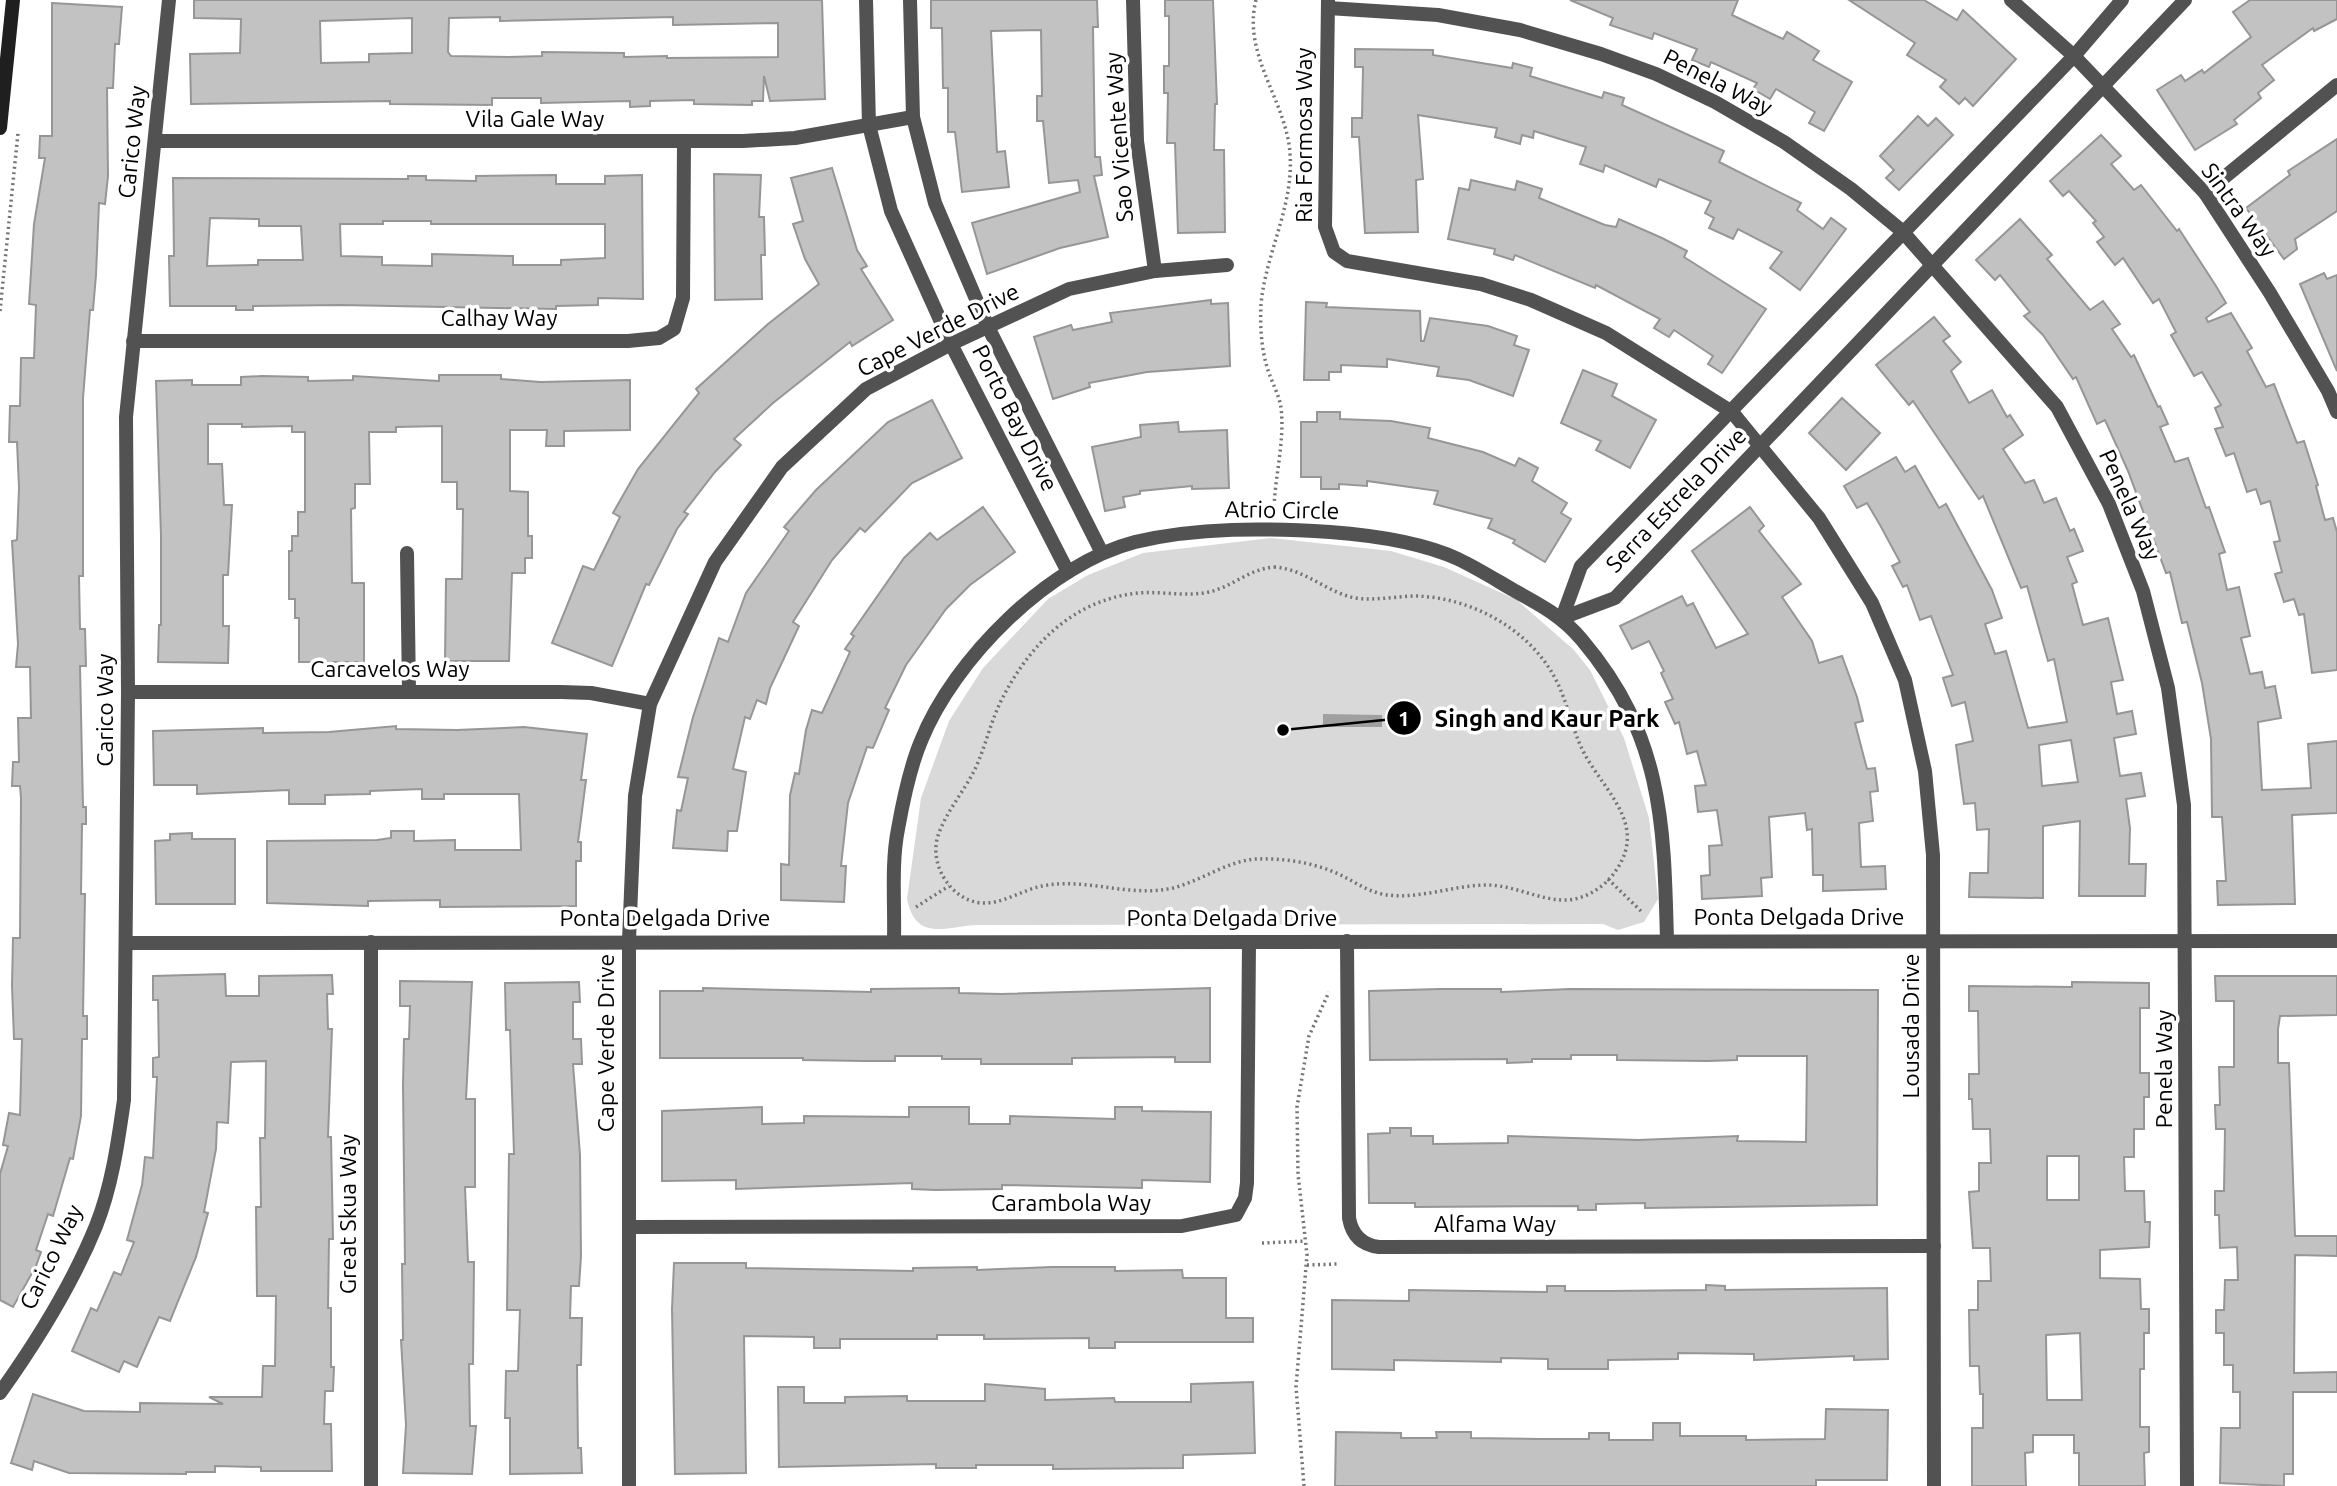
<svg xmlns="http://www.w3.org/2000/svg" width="2337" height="1486" font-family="Ubuntu,sans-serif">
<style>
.green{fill:#d9d9d9}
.water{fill:#a0a0a0}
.building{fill:#c2c2c2;stroke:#969696;stroke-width:2;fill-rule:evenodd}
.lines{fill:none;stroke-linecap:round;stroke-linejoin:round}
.path{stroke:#747474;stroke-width:3.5;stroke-dasharray:2 3.5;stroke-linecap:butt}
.street{stroke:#525252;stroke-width:14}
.secondary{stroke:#1f1f1f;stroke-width:14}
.labels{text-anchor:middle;stroke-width:7;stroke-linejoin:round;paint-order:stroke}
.street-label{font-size:23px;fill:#000;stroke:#fff}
.leader{fill:none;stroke:#000;stroke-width:2.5}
.callout-dot{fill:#000;stroke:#fff;stroke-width:2.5}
.mark-label{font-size:21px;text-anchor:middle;font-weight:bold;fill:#fff}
.callout-label{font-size:24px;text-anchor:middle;font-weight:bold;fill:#000;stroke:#fff;stroke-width:7;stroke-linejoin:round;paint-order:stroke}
</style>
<rect width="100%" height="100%" fill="#fff"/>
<path class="green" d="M1271,538L1391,551L1444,567L1517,600L1574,650L1590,670L1624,738L1649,818L1658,899L1644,922L1618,930L1603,924L977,925C947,926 916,943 907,899L921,798L949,721L983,668L1048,599L1088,575L1143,553Z"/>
<polygon class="water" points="1323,714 1382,715 1382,727 1323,727"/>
<g class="building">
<path d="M194,0H822L825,99L770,101L764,76L763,101H752V105L694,104V100L650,101V106L630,107V101L541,103V98H492V105L390,104V101L191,104L190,54L240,53L241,19L194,18ZM500,17V21L673,17V25L778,23V57L667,58V56L624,57V53L542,52V56L509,57L451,56L448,52L449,18ZM412,18V53L369,54V62L321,63L320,21Z"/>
<polygon points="931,0 1097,0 1098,27 1093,27 1095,157 1100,157 1102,175 1094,176 1108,237 1060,248 987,274 972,223 1080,192 1078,180 1049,183 1043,121 1037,121 1037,96 1042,96 1041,30 991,31 997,152 1005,151 1009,187 962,192 955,132 948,132 948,88 943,88 942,28 931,28"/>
<polygon points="1165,0 1213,0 1217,104 1215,104 1214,150 1224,150 1225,232 1178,233 1175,143 1167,143 1168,93 1164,93 1164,66 1169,66 1169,16 1165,16"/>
<polygon points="1570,0 1738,0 1732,15 1783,39 1787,32 1819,51 1813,60 1852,82 1824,131 1809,123 1815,112 1776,89 1770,99 1753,89 1757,83 1711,62 1709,67 1692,60 1697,49 1654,33 1652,39 1610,25 1613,18"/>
<polygon points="1849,0 1924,0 1957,20 1963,10 2016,59 1973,106 1965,98 1959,104 1940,87 1946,80 1907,55 1915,43"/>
<polygon points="2250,0 2337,0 2337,19 2314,31 2313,28 2262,65 2274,80 2258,93 2261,98 2234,120 2237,124 2195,150 2157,90 2181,75 2185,81 2202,70 2204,73 2251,37 2233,12"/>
<polygon points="52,3 122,7 119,44 115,44 113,88 107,88 108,176 105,204 99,203 96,275 93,310 90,310 83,398 83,576 79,576 80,629 85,629 86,666 80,666 83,807 86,807 86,824 82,824 81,894 85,894 83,1016 87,1016 87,1039 82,1039 81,1116 73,1159 70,1158 53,1216 48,1214 36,1250 41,1252 36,1266 13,1307 0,1300 0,1174 8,1146 3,1145 9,1113 20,1115 22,1039 14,1039 12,986 13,938 20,938 21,798 20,786 12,786 13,762 19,762 18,718 31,718 30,667 16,667 18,644 12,541 17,540 19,488 17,442 9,442 10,406 20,406 21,358 34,358 36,305 29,304 34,224 45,158 39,158 40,136 52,136"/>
<polygon points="1355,49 1433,50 1433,55 1512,68 1513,63 1532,68 1530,76 1602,98 1604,92 1624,98 1622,105 1724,151 1719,162 1801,203 1797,210 1823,229 1831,218 1846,229 1800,290 1770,268 1782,252 1738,229 1733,239 1709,228 1714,218 1705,213 1711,201 1659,179 1656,187 1605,165 1603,172 1580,164 1586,147 1534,131 1533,138 1522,135 1520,144 1495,137 1497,128 1418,115 1423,179 1416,180 1418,232 1365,233 1359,137 1352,137 1352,118 1362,118 1363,67 1355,67"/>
<polygon points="1918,116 1928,126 1936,118 1953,135 1899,190 1886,178 1894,170 1880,156"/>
<polygon points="2101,135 2121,156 2111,164 2134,190 2141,185 2177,231 2179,229 2216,286 2226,303 2206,318 2208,322 2231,313 2252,348 2247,351 2266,387 2274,384 2297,443 2304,441 2318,485 2316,486 2325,520 2333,518 2337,532 2337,670 2312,673 2304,614 2299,615 2294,599 2284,602 2275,574 2282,572 2274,542 2280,541 2270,501 2261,504 2256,489 2247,492 2234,453 2226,456 2215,429 2223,427 2215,408 2221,405 2202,372 2194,376 2171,335 2176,332 2159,299 2153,303 2123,258 2115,265 2097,242 2104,237 2093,223 2096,221 2069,191 2063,196 2050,181"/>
<polygon points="2337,139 2337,211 2295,239 2297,249 2284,259 2246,208 2290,175 2288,171"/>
<polygon points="832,168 857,250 867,266 861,269 893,320 852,346 850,342 773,403 734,439 741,445 715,472 684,512 688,514 677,529 649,585 646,584 612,666 552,643 583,566 594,570 620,517 613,513 638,469 699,393 696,389 768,324 819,284 805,259 793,224 803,221 791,178"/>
<polygon points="714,174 761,175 759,217 764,217 765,255 761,255 762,299 715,300"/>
<path d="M556,175V184H605V176L642,175L643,299L598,298V305L556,306V309L340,305L253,306V310H236V306H170L169,256H174L173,178L408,179V176H426V180L476,181V176ZM210,218L259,219V226H301L303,260H258V265L207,266ZM383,221H431V224H605V258L561,260V265H513V256L432,254V266L382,265V257L341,256L340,224H383Z"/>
<polygon points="1471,180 1515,190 1517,181 1542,189 1539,198 1605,225 1616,227 1619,219 1662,238 1687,251 1684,257 1766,309 1722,373 1708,364 1713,356 1674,330 1669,337 1654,328 1660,319 1596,285 1595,288 1515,255 1513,260 1494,254 1495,249 1448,239 1459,188 1469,190"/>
<polygon points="2020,219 2052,255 2047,259 2090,310 2103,301 2120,324 2112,329 2131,357 2134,355 2158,407 2160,406 2168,424 2160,427 2175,462 2188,458 2206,508 2209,507 2225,552 2219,554 2227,590 2239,587 2250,636 2241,638 2250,674 2262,672 2265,688 2275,686 2281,718 2258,722 2262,790 2311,788 2308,744 2337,741 2337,813 2292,815 2295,904 2218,905 2217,881 2226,881 2222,817 2212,817 2211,739 2202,683 2187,622 2182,623 2170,572 2166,573 2128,471 2105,420 2097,424 2076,377 2073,379 2043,335 2024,316 2030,312 2000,275 1995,280 1976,260"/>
<polygon points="2324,273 2327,279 2337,275 2337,371 2300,284"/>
<polygon points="1211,300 1211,304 1228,303 1230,366 1147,372 1089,383 1090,387 1053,399 1034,337 1071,325 1073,330 1112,322 1110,313"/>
<polygon points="1306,302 1327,303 1326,307 1420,311 1421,341 1424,341 1430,318 1488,326 1517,336 1514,345 1529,350 1513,396 1469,380 1437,376 1439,367 1387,359 1387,367 1341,365 1341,372 1329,372 1329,380 1304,380"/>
<path d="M1934,317L1950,336L1943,341L1961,362L1951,371L1969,403L1992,390L2007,417L2010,415L2023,435L2003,449L2025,483L2034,480L2044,503L2056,498L2070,531L2074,529L2083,551L2067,557L2077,582L2072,584L2083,625L2108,618L2123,680L2111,682L2117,714L2132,711L2136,734L2114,738L2120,776L2141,773L2145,796L2126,799L2130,828L2129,864H2146L2145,896H2079L2080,821L2043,826V898L1969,897L1970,873H1988L1989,829L1977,830L1975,803L1964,804L1956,745L1973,741L1965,702L1952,706L1943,678L1953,675L1931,616L1920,620L1907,585L1903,587L1892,566L1900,562L1880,525L1867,503L1857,508L1844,486L1896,457L1905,472L1915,466L1939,508L1946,504L1992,590L2002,618L1985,624L1995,654L2006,651L2028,728L2067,722L2054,659L2048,661L2027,586L2021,588L1983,496L1979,499L1913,401L1909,405L1876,365ZM2071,740L2078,782L2042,786L2039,745Z"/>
<polygon points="1583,370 1617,384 1612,396 1656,420 1630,468 1596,450 1601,441 1561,423"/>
<polygon points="439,375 501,375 501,379 540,382 630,380 630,430 564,431 564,446 546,446 547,430 510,430 510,491 528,492 528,536 532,536 532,558 525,558 525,573 512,573 509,661 445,661 446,579 462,579 463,509 457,509 457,482 442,482 442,426 396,427 396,432 369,432 370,484 355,484 355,508 351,509 352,583 364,583 364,662 299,662 299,618 295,618 295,599 289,599 289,551 292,551 292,536 298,536 298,512 305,512 305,432 292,432 292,426 242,427 242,424 208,424 208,464 222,464 224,505 232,505 228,575 223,575 223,626 229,626 228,663 158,662 159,625 161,625 161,536 156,381 192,380 192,385 241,385 241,377 262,376 308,377 308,381 353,380 353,376 439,381"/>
<polygon points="1842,398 1880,433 1846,470 1809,433"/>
<polygon points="932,400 962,458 912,483 865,532 860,528 832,560 793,622 799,626 770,688 766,704 757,700 750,719 745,717 733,769 746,772 737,831 728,831 727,851 673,848 677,810 681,811 688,778 678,777 693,717 719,638 728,642 746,593 789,531 784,527 816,490 888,422"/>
<polygon points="1317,412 1340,412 1340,419 1391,421 1430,428 1428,438 1483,452 1515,466 1519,458 1538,468 1532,481 1567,503 1561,513 1571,519 1545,562 1513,543 1515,540 1488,528 1492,519 1434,504 1438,491 1367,481 1367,486 1339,484 1339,489 1321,489 1321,477 1301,477 1301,422 1317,422"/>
<polygon points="1178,422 1179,432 1227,430 1229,488 1192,489 1192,486 1140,491 1140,494 1123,497 1125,507 1105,511 1092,447 1141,437 1140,425"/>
<polygon points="983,507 1015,552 970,585 946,609 906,665 885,708 889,710 873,748 867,747 848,803 841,866 846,866 844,902 781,900 781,864 789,865 790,795 795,773 799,774 806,730 812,710 822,713 850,652 845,649 854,636 851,634 904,558 930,533 937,540"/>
<polygon points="1750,507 1764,526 1759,531 1801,584 1782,597 1812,641 1819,663 1842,656 1857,697 1863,721 1855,723 1867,769 1875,768 1878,791 1870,792 1873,821 1859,823 1861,867 1885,866 1886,889 1823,891 1823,875 1813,875 1812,829 1807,830 1805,813 1769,817 1772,877 1761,878 1762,896 1702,899 1701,876 1710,875 1709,846 1722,845 1717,810 1698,812 1695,786 1706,785 1697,751 1687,754 1679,722 1675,724 1665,702 1673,699 1661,673 1664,671 1649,641 1632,649 1620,626 1682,596 1687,606 1693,603 1716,648 1748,634 1692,551"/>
<polygon points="396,726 396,729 457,730 524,727 587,734 581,780 586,780 578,842 581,842 581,861 576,861 576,906 440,907 440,900 368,901 368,906 267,903 267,841 377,840 391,838 391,831 414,831 414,841 455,840 455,850 521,850 519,794 444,794 444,799 422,799 422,789 370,791 370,794 325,795 325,804 289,804 289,790 197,794 197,785 154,785 153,731 263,728 263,733 329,732"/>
<polygon points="192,833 192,839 235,839 235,904 156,904 155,841 170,840 170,834"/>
<polygon points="225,974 226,996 259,996 259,976 332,975 333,994 327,994 328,1029 332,1029 328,1137 331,1137 333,1239 329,1239 328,1308 331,1308 331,1367 334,1367 333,1391 325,1391 324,1424 331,1424 332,1471 261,1471 261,1467 215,1466 215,1472 186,1472 186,1474 69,1473 34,1461 32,1470 11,1463 33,1394 84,1411 140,1412 140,1403 223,1404 209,1397 262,1397 263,1366 275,1366 276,1296 257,1296 256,1207 261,1207 260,1138 265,1138 266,1061 231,1062 228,1123 217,1122 216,1149 204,1212 208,1213 196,1257 170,1321 159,1317 137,1367 124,1361 119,1372 72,1351 91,1308 97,1311 114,1272 121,1275 134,1242 127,1240 142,1185 145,1157 153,1158 157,1077 153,1077 153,1058 159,1057 158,1000 153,1000 153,976"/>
<polygon points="2215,976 2337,976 2337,1015 2280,1016 2278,1029 2278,1063 2289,1063 2295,1236 2337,1236 2337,1256 2295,1255 2294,1373 2337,1372 2337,1392 2293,1392 2293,1474 2284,1474 2284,1486 2220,1483 2221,1428 2240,1428 2240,1392 2233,1392 2233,1365 2224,1365 2224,1333 2216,1333 2216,1310 2224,1310 2225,1280 2238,1280 2237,1247 2220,1248 2219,1215 2215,1215 2215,1191 2224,1191 2225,1129 2216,1129 2215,1105 2220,1105 2219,1067 2234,1067 2234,1001 2216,1001"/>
<polygon points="400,981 472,982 466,1099 475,1099 475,1187 465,1187 468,1262 474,1262 473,1364 469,1364 470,1426 476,1426 472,1474 403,1473 406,1425 401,1340 403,1340 402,1264 405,1264 403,1085 404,1039 409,1039 410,1006 400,1006"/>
<polygon points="579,982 580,1002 573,1002 573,1039 581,1039 582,1064 573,1064 580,1155 581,1256 579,1286 571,1286 570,1318 582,1318 581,1365 577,1365 578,1448 581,1448 582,1473 510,1474 510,1418 505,1418 506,1371 518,1371 520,1310 507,1310 509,1154 514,1154 510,1030 506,1030 505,983"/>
<path d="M2072,982L2149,983V1008H2140V1073H2149V1097H2144V1129H2134V1157H2124L2125,1191H2144L2145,1222H2150L2149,1247L2100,1250V1278L2140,1279L2141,1309H2149V1333H2144V1369H2140V1427H2149V1452L2144,1453L2145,1486H2079V1453H2074V1435H2033V1452L2025,1453L2026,1486H1972V1428H1983V1394H1980L1979,1366H1970L1969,1310H1978V1281H1991L1990,1248H1973L1969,1192L1979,1191V1163H1991L1990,1129H1973L1972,1099H1969V1074H1979L1978,1011H1969V986L2072,987ZM2047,1156H2079V1200H2047ZM2080,1333L2082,1400H2047L2046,1335Z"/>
<polygon points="703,988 871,992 871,989 959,988 959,993 1002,994 1210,988 1210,1062 1175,1062 1175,1057 1072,1058 1072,1064 981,1064 981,1059 942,1059 942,1056 895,1056 895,1061 865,1061 803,1060 803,1058 660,1058 660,991 703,991"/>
<polygon points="1440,989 1501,989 1501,992 1570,989 1878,990 1877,1205 1645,1208 1645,1203 1596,1204 1596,1210 1578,1210 1578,1206 1415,1207 1415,1203 1369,1203 1368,1134 1390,1133 1390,1128 1411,1128 1411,1136 1433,1136 1433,1144 1508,1143 1508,1136 1638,1140 1738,1136 1737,1141 1806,1142 1807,1056 1737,1056 1737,1060 1708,1061 1617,1060 1617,1055 1571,1055 1571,1059 1532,1059 1532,1062 1507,1063 1507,1059 1370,1060 1369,991"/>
<polygon points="762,1107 762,1124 804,1123 804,1116 909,1117 909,1107 969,1107 969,1124 1010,1124 1010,1116 1115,1119 1115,1107 1142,1107 1142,1111 1211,1112 1210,1182 1142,1180 1142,1188 1002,1185 1002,1189 935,1190 912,1189 912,1183 736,1189 736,1180 662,1181 662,1111"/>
<polygon points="674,1263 746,1263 746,1268 913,1271 913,1268 977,1267 977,1270 1051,1267 1115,1267 1115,1271 1182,1270 1183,1278 1226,1278 1226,1318 1253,1318 1253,1342 1115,1342 1115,1348 1089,1348 1089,1338 984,1339 984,1335 937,1335 937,1339 840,1339 840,1348 814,1348 814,1337 744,1336 746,1473 675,1474 672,1309"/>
<polygon points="1706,1285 1725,1286 1725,1290 1887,1288 1888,1359 1854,1360 1854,1356 1754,1360 1754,1354 1678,1353 1678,1359 1608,1360 1608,1369 1548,1369 1548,1359 1501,1358 1501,1362 1394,1360 1394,1370 1332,1369 1332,1300 1409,1301 1409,1290 1547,1292 1547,1286 1565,1286 1565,1291 1609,1291 1706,1290"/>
<polygon points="1253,1382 1255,1453 1183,1455 1183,1468 1053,1469 1053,1465 976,1465 976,1468 936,1468 936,1464 779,1467 778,1387 804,1387 804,1403 845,1403 845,1397 907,1396 907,1401 985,1401 985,1384 1045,1389 1045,1400 1114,1398 1115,1402 1191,1402 1191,1384"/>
<polygon points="1826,1409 1888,1410 1887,1480 1816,1480 1816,1486 1335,1486 1336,1432 1401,1433 1401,1438 1437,1438 1436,1432 1471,1432 1471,1438 1540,1439 1589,1439 1589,1433 1609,1433 1609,1440 1653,1440 1653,1423 1680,1423 1680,1436 1746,1436 1746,1440 1825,1439"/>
</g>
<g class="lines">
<g class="path">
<path d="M1256,0C1242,55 1286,100 1290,153C1294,206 1266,252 1261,304C1260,325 1261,347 1267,367C1271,381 1279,394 1281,408C1285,440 1275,476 1274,508"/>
<polyline points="0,311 18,133"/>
<path d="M1274,567C1305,569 1326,592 1355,598C1376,601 1396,596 1417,596C1472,598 1529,629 1555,678C1569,704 1572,734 1588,760C1612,799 1649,831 1611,877C1600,890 1582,900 1565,900C1538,900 1514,885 1487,885C1452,885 1417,901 1382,894C1364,890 1351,879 1334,872C1310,862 1282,858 1256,859C1227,861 1201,881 1173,888C1128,898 1086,877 1042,886C1022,890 1003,904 982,903C967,902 954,893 946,881C937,868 934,853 937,839C944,814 964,792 975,769C985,748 990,724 1000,703C1028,646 1072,600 1138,593C1162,591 1185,597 1209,592C1232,587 1249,569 1274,567Z"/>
<polyline points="1608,879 1643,913"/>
<polyline points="916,907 949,886"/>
<polyline points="1262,1243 1306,1241"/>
<polyline points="1307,1265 1337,1264"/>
<polyline points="1304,1486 1296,1387 1307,1255 1298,1174 1297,1107 1309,1036 1329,992"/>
</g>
<g class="street">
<polyline points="866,0 869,125 891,211 951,344 1068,572"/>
<polyline points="910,0 913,117 935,203 988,327 1102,553"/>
<polyline points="1133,0 1137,141 1155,271"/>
<polyline points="2011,0 2074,56 2205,193 2270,293 2328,391 2337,412"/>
<polyline points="1328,1 1325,227 1334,252 1347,261 1481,284 1531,300 1606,333 1732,412 1819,518 1872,603 1905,680 1925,771 1933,855 1934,1486"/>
<polyline points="1328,8 1438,15 1520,30 1601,54 1656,74 1715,102 1784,142 1851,189 1902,231 2057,407 2109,504 2143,591 2168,688 2184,805 2187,1486"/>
<polyline points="156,141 743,141 795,138 913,117"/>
<polyline points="2205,193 2337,85"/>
<polyline points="133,341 628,341 659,338 674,329 683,298 684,141"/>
<polyline points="407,553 409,692"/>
<polyline points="1562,618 1615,598 2185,0"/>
<polyline points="1562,618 1581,566 2074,56 2122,0"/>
<polyline points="128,692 561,692 591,693 650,704"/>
<path d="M894,940C895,904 891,864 898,829C903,801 910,767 921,741C954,659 1049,564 1135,542C1198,527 1266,528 1330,532C1370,535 1421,542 1458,559C1477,568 1496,580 1515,591C1541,605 1563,617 1582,640C1663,736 1664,823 1667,941"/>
<path d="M1347,941L1349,1218C1352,1235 1362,1245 1379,1247L1934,1246"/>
<polyline points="371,942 371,1486"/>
<polyline points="127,943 2337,941"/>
<polyline points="629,1227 1182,1226 1236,1215 1245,1198 1247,1183 1249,942"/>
<path d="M0,1393C37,1341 72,1285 96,1226C112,1186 118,1142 124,1100L128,692L126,417L169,0"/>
<polyline points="629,1486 629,940 635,796 650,704 715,562 782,467 866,389 951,344 1069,289 1155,271 1227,265"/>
</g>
<polyline class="secondary" points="0,128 13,0"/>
</g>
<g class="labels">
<g class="street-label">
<text transform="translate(1718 82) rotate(27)" y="8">Penela Way</text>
<text x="535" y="127">Vila Gale Way</text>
<text transform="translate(1304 135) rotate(-90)" y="8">Ria Formosa Way</text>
<text transform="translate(1119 137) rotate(-94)" y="8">Sao Vicente Way</text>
<text transform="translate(132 142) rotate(-84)" y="8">Carico Way</text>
<text transform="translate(2239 210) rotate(54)" y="8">Sintra Way</text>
<text x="499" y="326">Calhay Way</text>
<text transform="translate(938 330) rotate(-27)" y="8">Cape Verde Drive</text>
<text transform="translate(1015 418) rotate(63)" y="8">Porto Bay Drive</text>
<text transform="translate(1676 500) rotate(-46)" y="8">Serra Estrela Drive</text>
<text transform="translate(2130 505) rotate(66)" y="8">Penela Way</text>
<text transform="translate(1282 510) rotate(1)" y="8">Atrio Circle</text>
<text x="390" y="677">Carcavelos Way</text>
<text transform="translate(105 710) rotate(-90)" y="8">Carico Way</text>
<text x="1799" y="925">Ponta Delgada Drive</text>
<text x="665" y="926">Ponta Delgada Drive</text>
<text x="1232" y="926">Ponta Delgada Drive</text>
<text transform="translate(1911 1026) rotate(-90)" y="8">Lousada Drive</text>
<text transform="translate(606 1043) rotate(-90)" y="8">Cape Verde Drive</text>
<text transform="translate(2164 1069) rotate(-90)" y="8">Penela Way</text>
<text x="1071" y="1211">Carambola Way</text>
<text transform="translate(348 1214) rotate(-90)" y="8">Great Skua Way</text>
<text x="1495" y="1232">Alfama Way</text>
<text transform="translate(51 1257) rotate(-64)" y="8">Carico Way</text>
</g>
</g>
<path class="leader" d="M1283 730L1404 718"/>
<g class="callout-dot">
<circle cx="1283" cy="730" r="7"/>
<circle cx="1404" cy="718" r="18"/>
</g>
<g class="mark-label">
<text x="1404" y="726">1</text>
</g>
<g class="callout-label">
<text x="1547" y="727">Singh and Kaur Park</text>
</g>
</svg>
